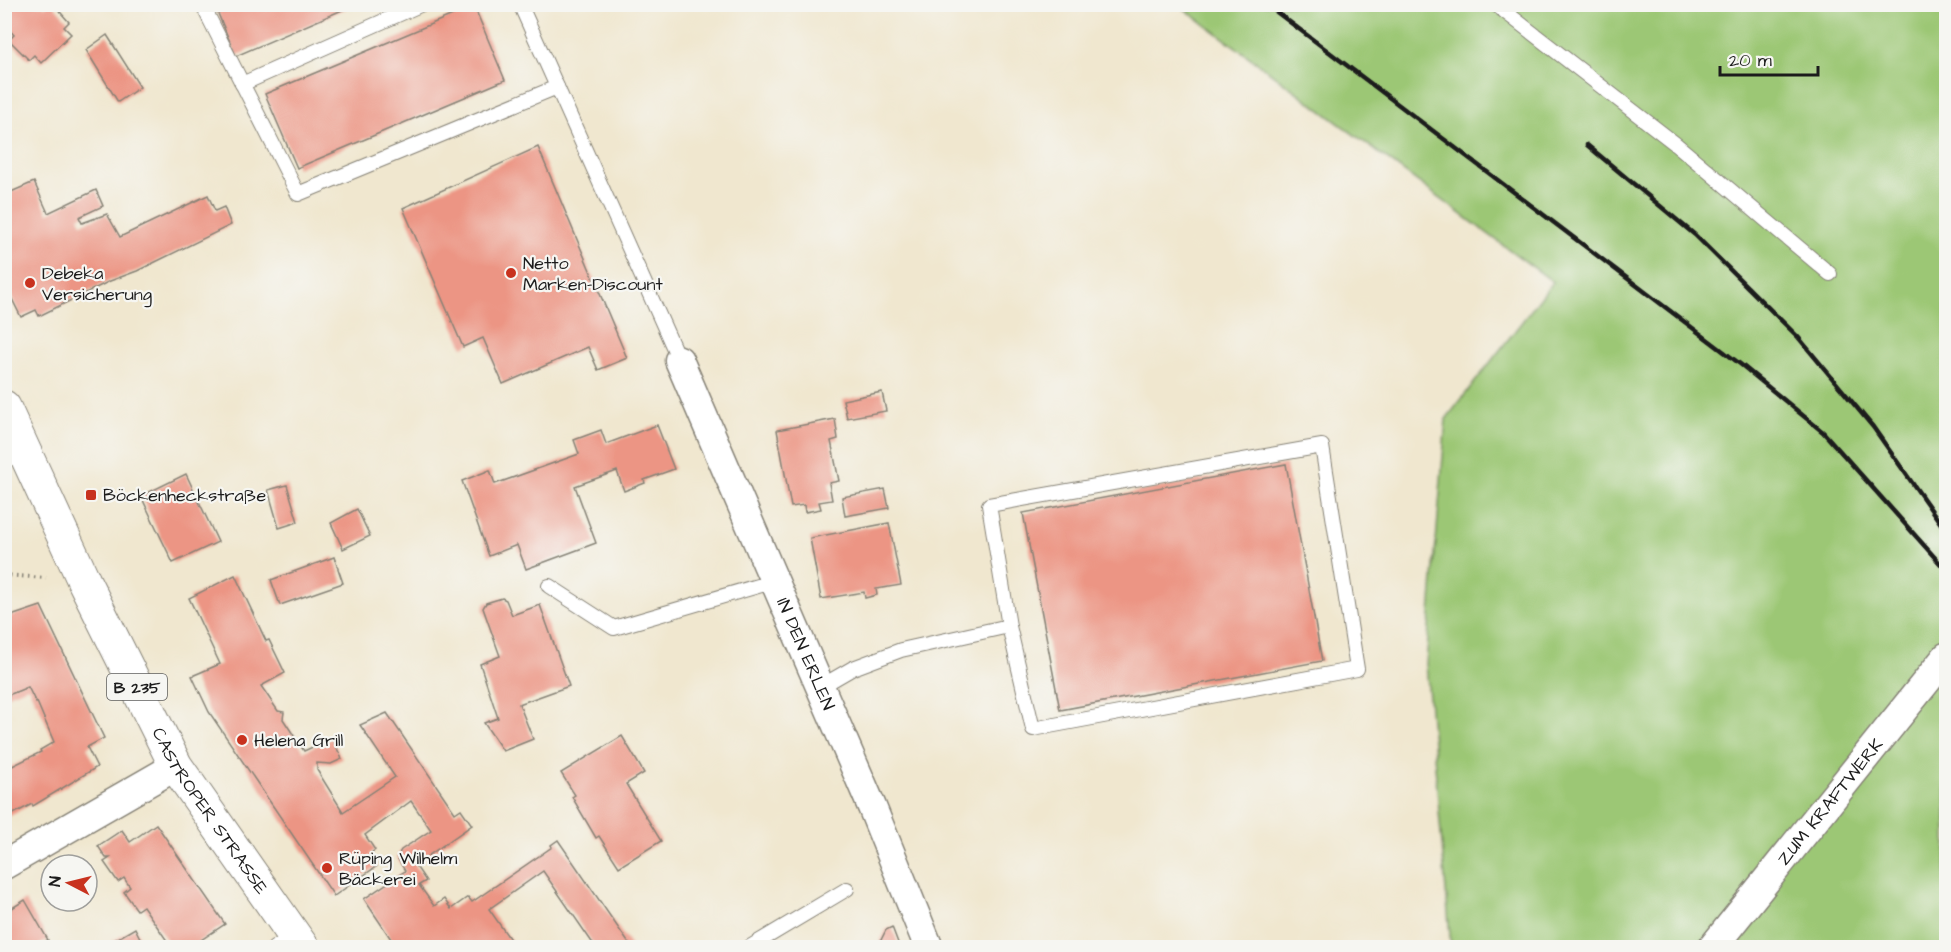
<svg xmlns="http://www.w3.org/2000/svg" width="1951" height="952" font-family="'Architects Daughter',sans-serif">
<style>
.green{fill:#9cc774;stroke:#5c7248;stroke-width:1.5}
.building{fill:#ec9584}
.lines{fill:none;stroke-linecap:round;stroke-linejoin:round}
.service-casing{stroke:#868276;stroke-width:16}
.minor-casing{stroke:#868276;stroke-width:31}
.primary-casing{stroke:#868276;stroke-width:35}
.path{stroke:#868276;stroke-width:4;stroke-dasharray:1.5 4.5;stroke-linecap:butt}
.service{stroke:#fff;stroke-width:14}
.minor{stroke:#fff;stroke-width:28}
.primary{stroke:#fff;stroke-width:33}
.rail{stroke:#1c1c1c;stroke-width:4.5}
.poi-dot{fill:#c8321e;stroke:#f6f6f2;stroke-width:2}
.labels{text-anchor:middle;stroke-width:4.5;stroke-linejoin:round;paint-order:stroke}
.shield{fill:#f6f6f2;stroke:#5d5d5c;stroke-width:1.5}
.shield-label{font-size:16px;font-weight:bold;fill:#1c1c1c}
.poi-label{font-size:18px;fill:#1c1c1c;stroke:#f6f6f2;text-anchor:start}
.street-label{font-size:18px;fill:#1c1c1c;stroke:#f6f6f2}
</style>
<rect width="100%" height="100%" fill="#f6f6f2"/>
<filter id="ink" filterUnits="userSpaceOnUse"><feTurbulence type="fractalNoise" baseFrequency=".0167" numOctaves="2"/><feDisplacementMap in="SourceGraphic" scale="12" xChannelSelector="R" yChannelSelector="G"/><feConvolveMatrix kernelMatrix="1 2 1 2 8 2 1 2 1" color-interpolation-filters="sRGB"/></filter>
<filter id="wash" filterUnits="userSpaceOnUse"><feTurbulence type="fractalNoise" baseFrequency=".008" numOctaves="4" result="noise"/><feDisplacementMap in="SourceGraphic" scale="24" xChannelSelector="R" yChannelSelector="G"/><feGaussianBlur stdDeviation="1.35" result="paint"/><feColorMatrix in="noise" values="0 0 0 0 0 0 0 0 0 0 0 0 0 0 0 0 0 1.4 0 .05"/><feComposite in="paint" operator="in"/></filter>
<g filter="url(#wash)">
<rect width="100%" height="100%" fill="#f0e7cf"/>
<polygon class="green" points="1179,5 1946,5 1946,947 1451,947 1426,664 1446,419 1553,282"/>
<g id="blocks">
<g class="building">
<polygon points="48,4 53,4 69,22 64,27 71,34 41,63 34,55 29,60 9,40 14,35 6,26 4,27 4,5 43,5 45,7"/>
<polygon points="214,4 356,4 236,56"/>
<polygon points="474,6 505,80 297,168 265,94"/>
<polygon points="107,35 140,87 118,102 86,50"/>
<polygon points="538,147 627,358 598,370 588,347 503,384 483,338 463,347 403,208"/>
<polygon points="34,182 48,213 96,190 103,206 79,217 82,223 107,214 120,237 208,195 215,211 224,207 231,225 137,271 110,281 39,316 36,310 21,317 4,283 4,195"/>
<polygon points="882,392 886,411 847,418 843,400"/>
<polygon points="835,419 838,439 831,441 839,481 829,483 832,500 819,502 821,509 805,512 804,505 791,507 777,430"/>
<polygon points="657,425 674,469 644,480 645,483 624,491 617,471 575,486 596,543 526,569 517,545 489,556 462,481 490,470 495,484 579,454 574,440 601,430 606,444"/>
<polygon points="1286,464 1322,661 1060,710 1023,513"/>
<polygon points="186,474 218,542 173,563 141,496"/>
<polygon points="287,485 298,522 279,528 268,490"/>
<polygon points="885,489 889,508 845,516 842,497"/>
<polygon points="357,509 370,536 343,549 331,523"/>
<polygon points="889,523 901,585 876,589 877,595 865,598 864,592 821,599 810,538"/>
<polygon points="334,557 343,583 280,605 271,580"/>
<polygon points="235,575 266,641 269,640 285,673 261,686 278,711 284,712 283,719 304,751 332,738 342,759 331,764 317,763 317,770 343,812 395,777 360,725 387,713 455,813 461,809 472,825 415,865 426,881 419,885 434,906 444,899 451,909 468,897 472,902 552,847 551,845 558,840 632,948 596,948 543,871 489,909 516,948 438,948 436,945 433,948 397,948 364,899 405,871 397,857 401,850 431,830 411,801 365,835 375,850 370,854 377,866 334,896 209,712 192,676 220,664 189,598"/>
<polygon points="4,596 11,616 41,606 104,738 87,747 97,767 33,806 32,804 4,819 4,770 41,752 40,750 54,742 37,702 36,703 28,687 6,696 4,691"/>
<polygon points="502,598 506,600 512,615 540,605 569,686 519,704 533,739 503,751 484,723 498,718 480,664 500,656 483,608 486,603"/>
<polygon points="622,736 644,773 626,784 661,841 619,867 599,836 596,838 572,797 575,795 561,773"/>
<polygon points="156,824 225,924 198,942 201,948 172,948 143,906 137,910 124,892 130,887 124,878 118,882 104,862 110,858 106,858 98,846 122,830 130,842"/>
<polygon points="25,900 48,940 34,948 4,948 4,913"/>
<polygon points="892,927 900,948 877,948 886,930"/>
<polygon points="135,928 145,948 101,948"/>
</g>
</g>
</g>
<g filter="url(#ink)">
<use href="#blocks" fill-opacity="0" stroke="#868276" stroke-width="1.5"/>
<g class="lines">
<g class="service-casing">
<g id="service">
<polyline points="202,4 298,194 557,87"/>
<polyline points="520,4 679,360"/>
<polyline points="1495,4 1677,145 1830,274"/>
<polyline points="242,84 422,4"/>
<polyline points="549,586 614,628 775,581"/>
<polyline points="820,687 853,668 901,650 1009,626 1033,729 1357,669 1322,446 989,505 1009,626"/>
<polyline points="274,948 294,936"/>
<polyline points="748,948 847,889"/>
</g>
</g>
<g class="minor-casing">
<g id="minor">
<path id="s1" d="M679,360L872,807L929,948"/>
<polyline points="4,865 176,766"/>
<path id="s2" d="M1712,948L1946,657"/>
</g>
</g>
<g class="primary-casing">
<g id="primary">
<path id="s3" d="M4,407L84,581L176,766L303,948"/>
</g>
</g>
<polyline class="path" points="4,575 46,578"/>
<use href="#service" class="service"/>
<use href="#minor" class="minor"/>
<use href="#primary" class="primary"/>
<g class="rail">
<polyline points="1266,4 1744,367 1823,432 1946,570"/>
<polyline points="1587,145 1695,235 1798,337 1873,427 1946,531"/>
</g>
</g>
</g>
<g class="poi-dot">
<circle cx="511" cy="273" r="6"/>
<circle cx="30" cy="283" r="6"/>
<rect x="85" y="489" width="12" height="12" rx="3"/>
<circle cx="242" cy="740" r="6"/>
<circle cx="327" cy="868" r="6"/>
</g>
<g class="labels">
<rect class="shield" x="107" y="674" width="60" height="26" rx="4.5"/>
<g class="shield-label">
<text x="137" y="693">B 235</text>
</g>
<g class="poi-label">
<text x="523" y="269">Netto<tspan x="523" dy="21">Marken-Discount</tspan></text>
<text x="42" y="279">Debeka<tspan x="42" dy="21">Versicherung</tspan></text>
<text x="103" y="501">Böckenheckstraße</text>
<text x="254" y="746">Helena Grill</text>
<text x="339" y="864">Rüping Wilhelm<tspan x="339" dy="21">Bäckerei</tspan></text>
</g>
<g class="street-label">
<text dy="6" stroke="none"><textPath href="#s1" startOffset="320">IN DEN ERLEN</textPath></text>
<text dy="6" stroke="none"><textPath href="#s2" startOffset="188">ZUM KRAFTWERK</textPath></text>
<text dy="6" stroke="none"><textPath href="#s3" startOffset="454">CASTROPER STRASSE</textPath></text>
</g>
</g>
<rect width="1951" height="952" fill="none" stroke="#f6f6f2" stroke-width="24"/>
<g transform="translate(69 883) rotate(277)"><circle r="28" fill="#f6f6f2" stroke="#9f9f9c" stroke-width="1.5"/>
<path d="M0-4.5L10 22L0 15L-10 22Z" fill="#c8321e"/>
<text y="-9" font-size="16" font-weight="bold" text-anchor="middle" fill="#1c1c1c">N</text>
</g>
<path d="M1720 66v9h98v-9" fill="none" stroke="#1c1c1c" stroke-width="3"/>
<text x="1729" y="66" font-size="18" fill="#1c1c1c" stroke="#f6f6f2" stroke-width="4.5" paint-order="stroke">20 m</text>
</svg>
